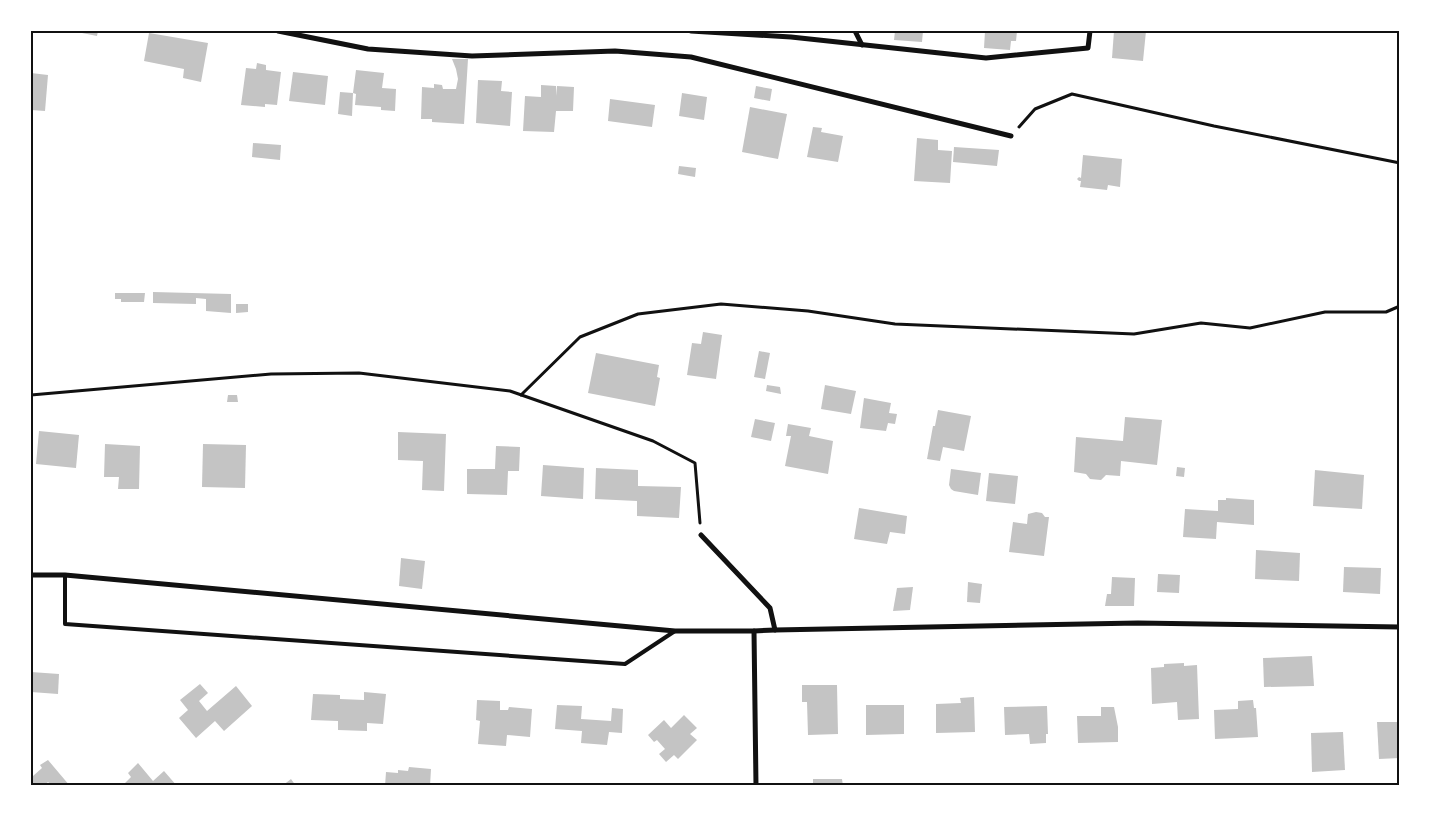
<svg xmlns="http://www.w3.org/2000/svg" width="1431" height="817" font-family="'Varela Round',sans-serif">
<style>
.building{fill:#c4c4c4}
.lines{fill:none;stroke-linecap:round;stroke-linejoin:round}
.path{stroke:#111;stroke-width:3}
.service{stroke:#111;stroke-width:4}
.minor{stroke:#111;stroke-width:5}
.neatline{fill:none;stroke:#111;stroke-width:2}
</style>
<rect width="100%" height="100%" fill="#fff"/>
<g class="building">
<polygon points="72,31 98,31 97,36"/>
<polygon points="895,31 923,31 922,42 894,40"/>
<polygon points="985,31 1017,31 1016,41 1011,41 1010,50 984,48"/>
<polygon points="1114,31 1146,31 1143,61 1112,58"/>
<polygon points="149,33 208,43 201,82 183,78 184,69 144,61"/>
<polygon points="452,59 468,59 464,124 432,122 432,119 421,119 422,87 434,88 434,84 442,85 443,89 456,89 458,79 456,69"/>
<polygon points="257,63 266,65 266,70 281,72 277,105 265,104 265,107 241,105 246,68 256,69"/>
<polygon points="356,70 384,73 382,88 396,89 395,111 381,110 381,107 355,105 356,94 353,93"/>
<polygon points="293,72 328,76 325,105 289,101"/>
<polygon points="31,73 48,75 45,111 31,110"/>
<polygon points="478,80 502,81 501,91 512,92 510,126 476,123"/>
<polygon points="541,85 556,86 556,96 557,86 574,87 573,111 556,111 554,132 523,131 525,96 541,97"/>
<polygon points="756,86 772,89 770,101 754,98"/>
<polygon points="340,92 353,93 352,116 338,114"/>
<polygon points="682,93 707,97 704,120 679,116"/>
<polygon points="610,99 655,105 652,127 608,121"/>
<polygon points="750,107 787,114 778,159 742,152"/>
<polygon points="813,127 822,128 821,132 843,136 838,162 807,157"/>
<polygon points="917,138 938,140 938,150 952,151 950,183 914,181"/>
<polygon points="253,143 281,145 280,160 252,157"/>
<polygon points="954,147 999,150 997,166 953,162"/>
<polygon points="1083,155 1122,159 1120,187 1108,185 1107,190 1080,187 1081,181 1079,181 1077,179 1079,177 1081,178"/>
<polygon points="679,166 696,168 695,177 678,174"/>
<polygon points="153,292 231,294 231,313 206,311 206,299 196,298 196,304 153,303"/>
<polygon points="115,293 145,293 144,302 121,302 121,299 115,299"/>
<polygon points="236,304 248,304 248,312 236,313"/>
<polygon points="703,332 722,335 716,379 687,375 692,343 701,344"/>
<polygon points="759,351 770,353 765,379 754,377"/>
<polygon points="596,353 659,365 657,377 660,378 655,406 588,393"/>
<polygon points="767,385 780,387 781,394 766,391"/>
<polygon points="825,385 856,391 851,414 821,409"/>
<polygon points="228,395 237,395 238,402 227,402"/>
<polygon points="864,398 891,403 889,413 897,414 895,424 888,423 886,431 860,428"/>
<polygon points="938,410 971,416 964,451 943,447 940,461 927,459 933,426 935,426"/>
<polygon points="1125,417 1162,420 1157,465 1121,461 1120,476 1106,475 1101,480 1090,479 1086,474 1074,472 1076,437 1123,441"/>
<polygon points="755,419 775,423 771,441 751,437"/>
<polygon points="788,424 811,428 809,436 833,441 828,474 785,466 791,436 786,436"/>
<polygon points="39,431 79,435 76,468 36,464"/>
<polygon points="398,432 446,434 444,491 422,490 423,461 398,460"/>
<polygon points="105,444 140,446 139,489 118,489 119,477 104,477"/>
<polygon points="203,444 246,445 245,488 202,487"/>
<polygon points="496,446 520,447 519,471 508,471 507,495 467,494 467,469 495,469"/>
<polygon points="543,465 584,468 583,499 541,496"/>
<polygon points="1177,467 1185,468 1184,477 1176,476"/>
<polygon points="596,468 638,470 638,486 681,487 679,518 637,516 637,501 595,499"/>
<polygon points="951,469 981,473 978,495 954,491 951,489 949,485"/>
<polygon points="1315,470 1364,475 1362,509 1313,506"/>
<polygon points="989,473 1018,476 1015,504 986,501"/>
<polygon points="1226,498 1254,500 1254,525 1217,522 1216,539 1183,537 1185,509 1218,511 1218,500 1226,500"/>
<polygon points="859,508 907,516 905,534 890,532 887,544 854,539"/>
<polygon points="1036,512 1042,513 1045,517 1049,517 1044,556 1009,552 1013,522 1027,524 1028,514"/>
<polygon points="1256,550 1300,553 1299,581 1255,579"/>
<polygon points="401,558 425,561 422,589 399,586"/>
<polygon points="1344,567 1381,568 1380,594 1343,592"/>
<polygon points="1158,574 1180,575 1179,593 1157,592"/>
<polygon points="1112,577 1135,578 1134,606 1105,606 1107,594 1111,594"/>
<polygon points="968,582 982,584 980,603 967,602"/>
<polygon points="913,587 910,610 893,611 897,588"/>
<polygon points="1312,656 1314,686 1264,687 1263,658"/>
<polygon points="1184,663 1184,666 1197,665 1199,719 1178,720 1177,702 1152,704 1151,668 1164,667 1164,664"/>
<polygon points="31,672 59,674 58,694 31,692"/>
<polygon points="200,684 208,693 199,701 207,711 236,686 252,706 224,731 215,721 196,738 179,718 188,710 180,700"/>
<polygon points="802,685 837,685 838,734 808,735 807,702 802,702"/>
<polygon points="364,692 386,694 383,724 367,723 367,731 338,730 338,721 311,720 313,694 340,695 340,699 364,700"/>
<polygon points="974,697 975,732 936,733 936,704 961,703 960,698"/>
<polygon points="477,700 500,701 500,710 508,710 509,707 532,709 530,737 507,735 506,746 478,744 480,721 476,720"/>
<polygon points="1253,700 1254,708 1256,708 1258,737 1215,739 1214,710 1238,709 1238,701"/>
<polygon points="557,705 582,706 581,719 611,721 612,708 623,709 622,733 609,732 607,745 581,743 582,731 555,729"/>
<polygon points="866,705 904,705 904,734 866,735"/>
<polygon points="1047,706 1048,734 1046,734 1046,743 1030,744 1029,734 1005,735 1004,707"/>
<polygon points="1101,707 1114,707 1118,727 1118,742 1078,743 1077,716 1101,716"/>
<polygon points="684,715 697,728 690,734 697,740 678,759 674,755 666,762 659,754 665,749 657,740 654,742 648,735 664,720 671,728"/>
<polygon points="1377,722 1400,722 1400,758 1379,759"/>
<polygon points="1343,732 1345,770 1312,772 1311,733"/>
<polygon points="48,760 70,786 52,786 48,782 44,786 31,786 31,774 33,776 42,768 40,765"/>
<polygon points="138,763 153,781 164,771 177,786 122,786 131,777 128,773"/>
<polygon points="409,767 431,769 430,786 385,786 386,772 398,773 398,770 408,771"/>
<polygon points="291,779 296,786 282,786"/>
<polygon points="813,779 842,779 843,786 813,786"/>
</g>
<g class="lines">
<g class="path">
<polyline points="1019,127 1035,109 1072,94 1214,126 1400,163"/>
<polyline points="31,395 271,374 359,373 510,391 653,441 695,463 700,523"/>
<polyline points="521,395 580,337 638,314 721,304 808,311 895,324 1134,334 1201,323 1250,328 1325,312 1386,312 1400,306"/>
</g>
<polyline class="service" points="65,575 65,624 625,664 675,631"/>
<g class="minor">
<polyline points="278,31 368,49 472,56 615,51 691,57 1011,136"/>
<polyline points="691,31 791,37 986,58 1088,48 1090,31"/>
<polyline points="855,31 862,45"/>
<polyline points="701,535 770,608 775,630"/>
<polyline points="31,575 65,575 675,631 754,631 775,630 1138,623 1400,627"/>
<polyline points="754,631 756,786"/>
</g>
</g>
<rect width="1431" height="817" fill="none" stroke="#ffffff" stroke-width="65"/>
<rect x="32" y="32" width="1366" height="752" class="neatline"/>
</svg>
